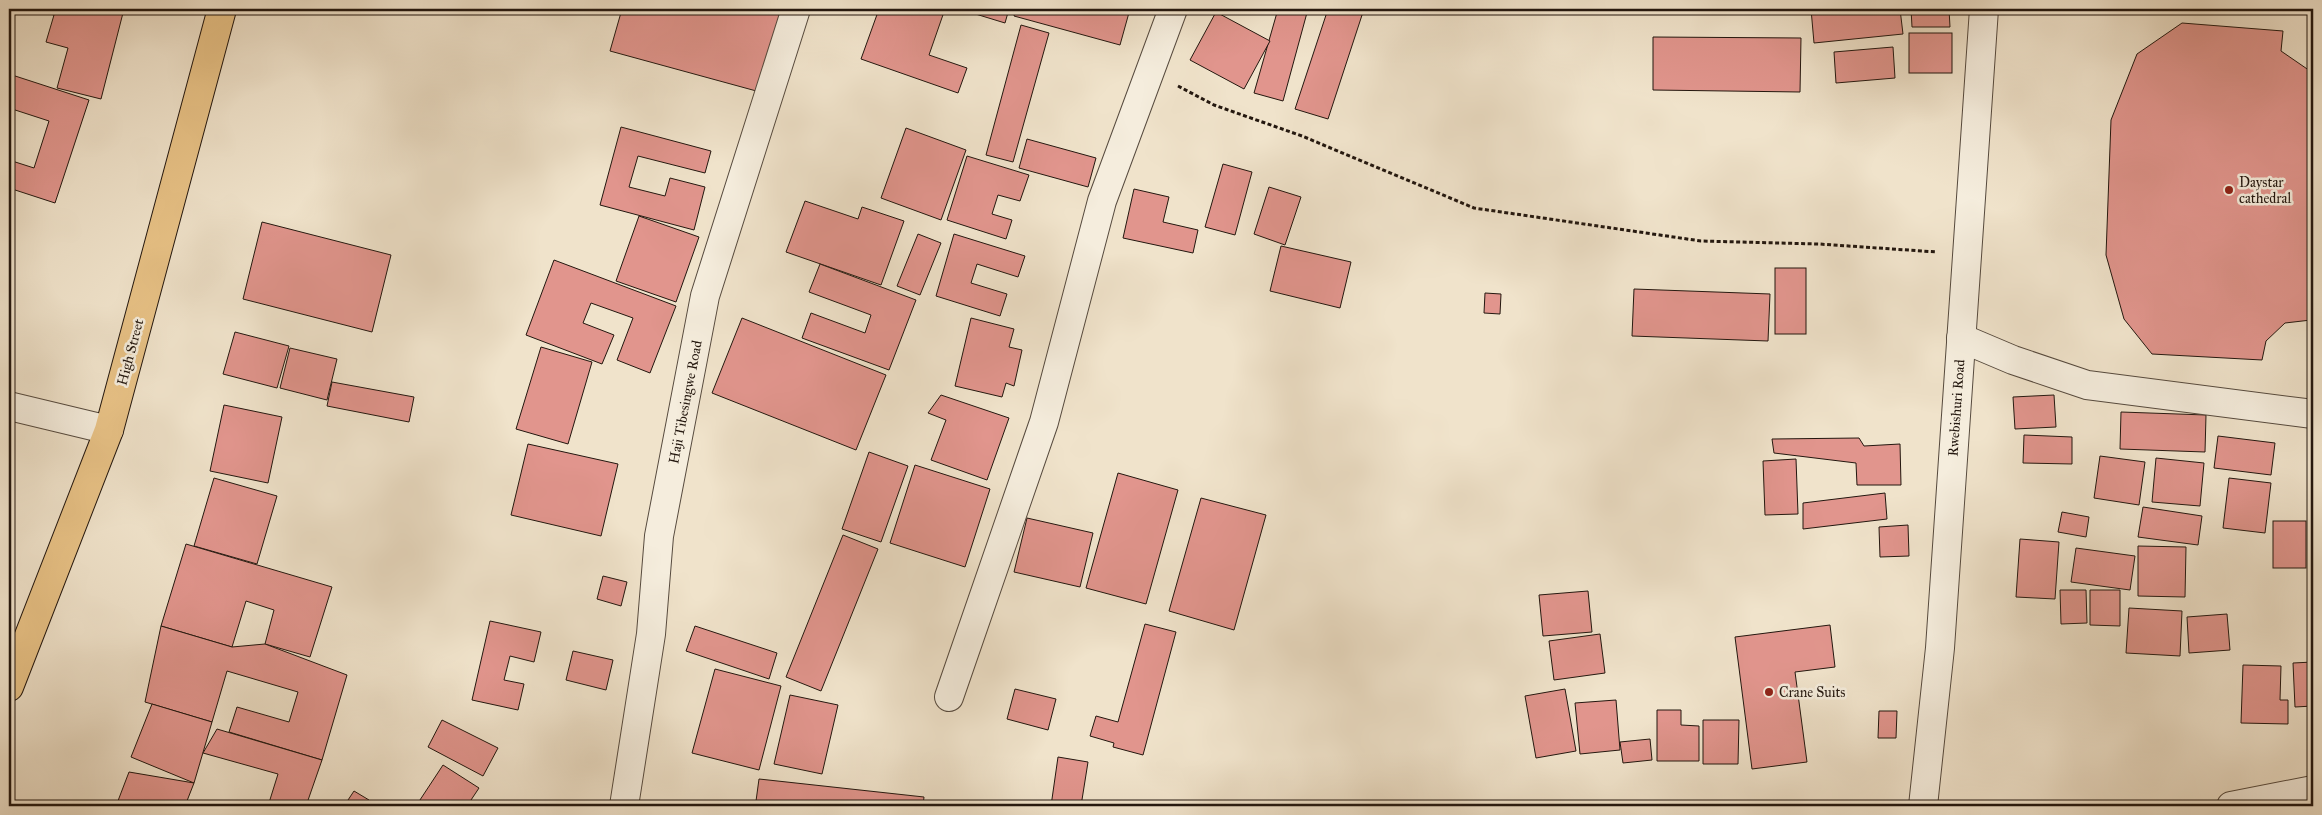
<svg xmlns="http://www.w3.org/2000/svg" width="2322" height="815" font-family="'IM FELL Great Primer',serif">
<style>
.building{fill:#e1958d;stroke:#23170f}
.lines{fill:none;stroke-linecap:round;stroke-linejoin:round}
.street-casing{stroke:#564a3e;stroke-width:30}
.primary-casing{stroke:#23170f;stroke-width:30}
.path{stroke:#23170f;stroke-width:3;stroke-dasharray:4 2.5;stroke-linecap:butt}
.street{stroke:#f5eddd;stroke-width:28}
.primary{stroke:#e8c286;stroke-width:28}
.poi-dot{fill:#8f2418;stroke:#f5eddd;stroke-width:2}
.labels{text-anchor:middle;stroke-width:5;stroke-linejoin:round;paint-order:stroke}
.poi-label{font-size:14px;fill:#23170f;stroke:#f5eddd;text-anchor:start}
.street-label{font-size:14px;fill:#23170f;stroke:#f5eddd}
</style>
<rect width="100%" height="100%" fill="#f0e3cb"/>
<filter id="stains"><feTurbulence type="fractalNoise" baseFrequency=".004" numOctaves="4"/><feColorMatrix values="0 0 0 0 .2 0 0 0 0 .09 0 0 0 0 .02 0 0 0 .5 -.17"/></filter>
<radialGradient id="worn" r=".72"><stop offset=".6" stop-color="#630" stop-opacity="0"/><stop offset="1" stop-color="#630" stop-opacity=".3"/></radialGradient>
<g class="building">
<polygon points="31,9 124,9 101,99 57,88 68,48 46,42 54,15"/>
<polygon points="622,9 782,9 760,92 610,51"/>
<polygon points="879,9 945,9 929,55 967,68 958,93 861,59"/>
<polygon points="970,9 1009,9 1005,23 969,12"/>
<polygon points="1016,9 1130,9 1120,45 1014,16"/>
<polygon points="1278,9 1308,9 1283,101 1254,93"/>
<polygon points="1328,9 1364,9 1328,119 1295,109"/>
<polygon points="1811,9 1900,9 1903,34 1814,43"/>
<polygon points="1911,9 1949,9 1950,27 1912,27"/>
<polygon points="1216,12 1270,41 1244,89 1190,60"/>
<polygon points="2182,23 2283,31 2281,51 2313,73 2313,306 2311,320 2285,323 2266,341 2262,360 2152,354 2124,319 2106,255 2111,120 2137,54"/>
<polygon points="1021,25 1049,33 1013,162 986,155"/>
<rect x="1909" y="33" width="43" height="40"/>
<polygon points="1653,37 1801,38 1800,92 1653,90"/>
<polygon points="1893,47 1895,78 1836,83 1834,52"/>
<polygon points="9,74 89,100 55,203 9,188 9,160 34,168 49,121 9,108"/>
<polygon points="621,127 711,151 705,173 638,156 629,187 665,196 670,178 705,187 694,230 600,205"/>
<polygon points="906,128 966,150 941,220 881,198"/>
<polygon points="1027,139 1096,158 1088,187 1019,168"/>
<polygon points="967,156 1029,175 1020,201 998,195 992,214 1012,220 1006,239 947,220"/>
<polygon points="1223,164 1252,172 1235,235 1205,227"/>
<polygon points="1269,187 1301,197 1285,245 1254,234"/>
<polygon points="1134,189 1169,197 1163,222 1198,230 1193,253 1123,238"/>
<polygon points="805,201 858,219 862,207 904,221 881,285 786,252"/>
<polygon points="639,216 699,237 676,302 616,281"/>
<polygon points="262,222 391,255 372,332 243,299"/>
<polygon points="918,234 941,243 920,295 897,286"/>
<polygon points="954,234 1025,256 1018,277 977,264 971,283 1007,294 1000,316 936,296"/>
<polygon points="1281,246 1351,262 1340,308 1270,291"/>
<polygon points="554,260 676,306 650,373 617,360 633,318 591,303 583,323 614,335 602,364 526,335"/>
<polygon points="820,264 916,300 889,370 802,338 811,313 865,333 871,315 809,292"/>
<rect x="1775" y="268" width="31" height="66"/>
<polygon points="1634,289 1770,294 1768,341 1632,336"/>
<polygon points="1485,293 1501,294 1500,314 1484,313"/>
<polygon points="742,318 886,375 856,450 712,393"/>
<polygon points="971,318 1014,329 1009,347 1022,350 1014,386 1006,383 1002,397 955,386"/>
<polygon points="235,332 289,346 277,388 223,374"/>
<polygon points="541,347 592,362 568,444 516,429"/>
<polygon points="290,348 337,359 327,400 280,388"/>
<polygon points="332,382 414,397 409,422 327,406"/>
<polygon points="941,395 1009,418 987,480 931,460 946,420 928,413"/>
<polygon points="2054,395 2056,427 2015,429 2013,397"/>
<polygon points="224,405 282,417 268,483 210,471"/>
<polygon points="2121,412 2206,415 2205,452 2120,449"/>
<polygon points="2024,435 2072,437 2072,464 2023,463"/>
<polygon points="2218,436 2275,443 2271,475 2214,468"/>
<polygon points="1859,438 1864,446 1900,444 1901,485 1857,485 1856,463 1774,453 1772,439"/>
<polygon points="528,444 618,464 601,536 511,515"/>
<polygon points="869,452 908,466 881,542 842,529"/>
<polygon points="2100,456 2145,462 2139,505 2094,498"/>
<polygon points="2156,458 2204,463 2200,506 2152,502"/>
<polygon points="1796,459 1798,514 1765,515 1763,461"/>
<polygon points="915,465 990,489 965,567 890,543"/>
<polygon points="1118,473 1178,490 1146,604 1086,588"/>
<polygon points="214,478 277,496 257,564 194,546"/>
<polygon points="2229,478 2271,483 2265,533 2223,528"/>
<polygon points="1885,493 1887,519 1803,529 1803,503"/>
<polygon points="1201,498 1266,515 1234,630 1169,611"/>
<polygon points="2143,507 2202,516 2198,545 2138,537"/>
<polygon points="2062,512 2089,517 2086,537 2058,532"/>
<polygon points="1027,518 1093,533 1080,587 1014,572"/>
<rect x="2273" y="521" width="33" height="47"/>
<polygon points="1908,525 1909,556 1880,557 1879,527"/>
<polygon points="843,535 878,549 821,691 786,677"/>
<polygon points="2020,539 2059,542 2055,599 2016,597"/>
<polygon points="186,544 332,587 310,657 265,644 274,610 246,601 232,647 161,626"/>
<polygon points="2138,546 2186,547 2185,597 2138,596"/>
<polygon points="2076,548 2135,556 2130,590 2071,582"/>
<polygon points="603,576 627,582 621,606 597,599"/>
<polygon points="2060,590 2086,590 2087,623 2061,624"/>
<polygon points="2090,590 2120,590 2120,626 2090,625"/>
<polygon points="1588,591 1592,632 1543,636 1539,595"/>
<polygon points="2129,608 2182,611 2180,656 2126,653"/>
<polygon points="2227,614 2230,650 2189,653 2187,617"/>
<polygon points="490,621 541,632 534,662 510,656 504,680 524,684 518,710 472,700"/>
<polygon points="1145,624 1176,632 1143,755 1113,747 1114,743 1090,736 1096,716 1118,722"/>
<polygon points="1830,625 1835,667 1795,672 1807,762 1752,769 1735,637"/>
<polygon points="161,626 232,647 265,644 347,675 322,760 229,732 237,707 289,722 298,692 227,671 212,722 145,702"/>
<polygon points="695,626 777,653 769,679 686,651"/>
<polygon points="1600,634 1605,673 1554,680 1549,641"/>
<polygon points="573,651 613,660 606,690 566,680"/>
<polygon points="2313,662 2313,706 2295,707 2293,663"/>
<polygon points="2243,665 2281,666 2280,700 2288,700 2288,724 2241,723"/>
<polygon points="715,669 781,686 759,770 692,753"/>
<polygon points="1015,689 1056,699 1048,730 1007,719"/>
<polygon points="1565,689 1576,751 1536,758 1525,696"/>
<polygon points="790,695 838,705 822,774 774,764"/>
<polygon points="1616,700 1620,750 1580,754 1575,703"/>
<polygon points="152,704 212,722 194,783 131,757"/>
<polygon points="1657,710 1681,710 1681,725 1699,726 1699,761 1657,761"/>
<polygon points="1879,711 1897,711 1896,738 1878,738"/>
<polygon points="442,720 498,748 483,776 428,747"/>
<polygon points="1703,720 1739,720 1738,764 1703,764"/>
<polygon points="217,729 322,760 306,806 268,806 278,774 203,753"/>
<polygon points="1650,739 1652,760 1623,763 1620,742"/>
<polygon points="1058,757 1088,762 1081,806 1051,806"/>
<polygon points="443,765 479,788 467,806 416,806"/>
<polygon points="129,772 194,783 185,806 116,806"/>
<polygon points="759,779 924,797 923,806 773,806 774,803 756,801"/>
<polygon points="354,791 369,800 364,806 344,806"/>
</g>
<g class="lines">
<g class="street-casing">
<g id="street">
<polyline points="1961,338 2013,360 2087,385 2313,414"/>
<polyline points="9,406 109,430"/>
<polyline points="949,697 1044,422 1102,201 1173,9"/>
<polyline points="624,806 651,634 659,536 705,296 796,9"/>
<polyline points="1923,806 1940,648 1984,9"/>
<polyline points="2231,806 2313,790"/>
</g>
</g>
<g class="primary-casing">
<polyline id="primary" points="9,687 109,430 222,9"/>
</g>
<polyline class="path" points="1178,86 1214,105 1302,136 1474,208 1701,241 1819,244 1937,252"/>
<use href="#street" class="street"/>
<use href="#primary" class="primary"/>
</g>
<g class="poi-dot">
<circle cx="2229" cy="190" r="5"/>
<circle cx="1769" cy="692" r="5"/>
</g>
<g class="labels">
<g class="poi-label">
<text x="2239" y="187">Daystar<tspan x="2239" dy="16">cathedral</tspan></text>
<text x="1779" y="697">Crane Suits</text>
</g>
<g class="street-label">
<text transform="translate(130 352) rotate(-75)" y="5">High Street</text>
<text transform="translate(685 402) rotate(-79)" y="5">Haji Tibesingwe Road</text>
<text transform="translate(1956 408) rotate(-86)" y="5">Rwebishuri Road</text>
</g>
</g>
<rect width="2322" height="815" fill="none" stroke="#f0e3cb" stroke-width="30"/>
<rect x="10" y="10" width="2302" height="795" fill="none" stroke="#23170f" stroke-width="2.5"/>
<rect x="15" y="15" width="2292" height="785" fill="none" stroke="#23170f"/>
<rect width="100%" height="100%" filter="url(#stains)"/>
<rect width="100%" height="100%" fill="url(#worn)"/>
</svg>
